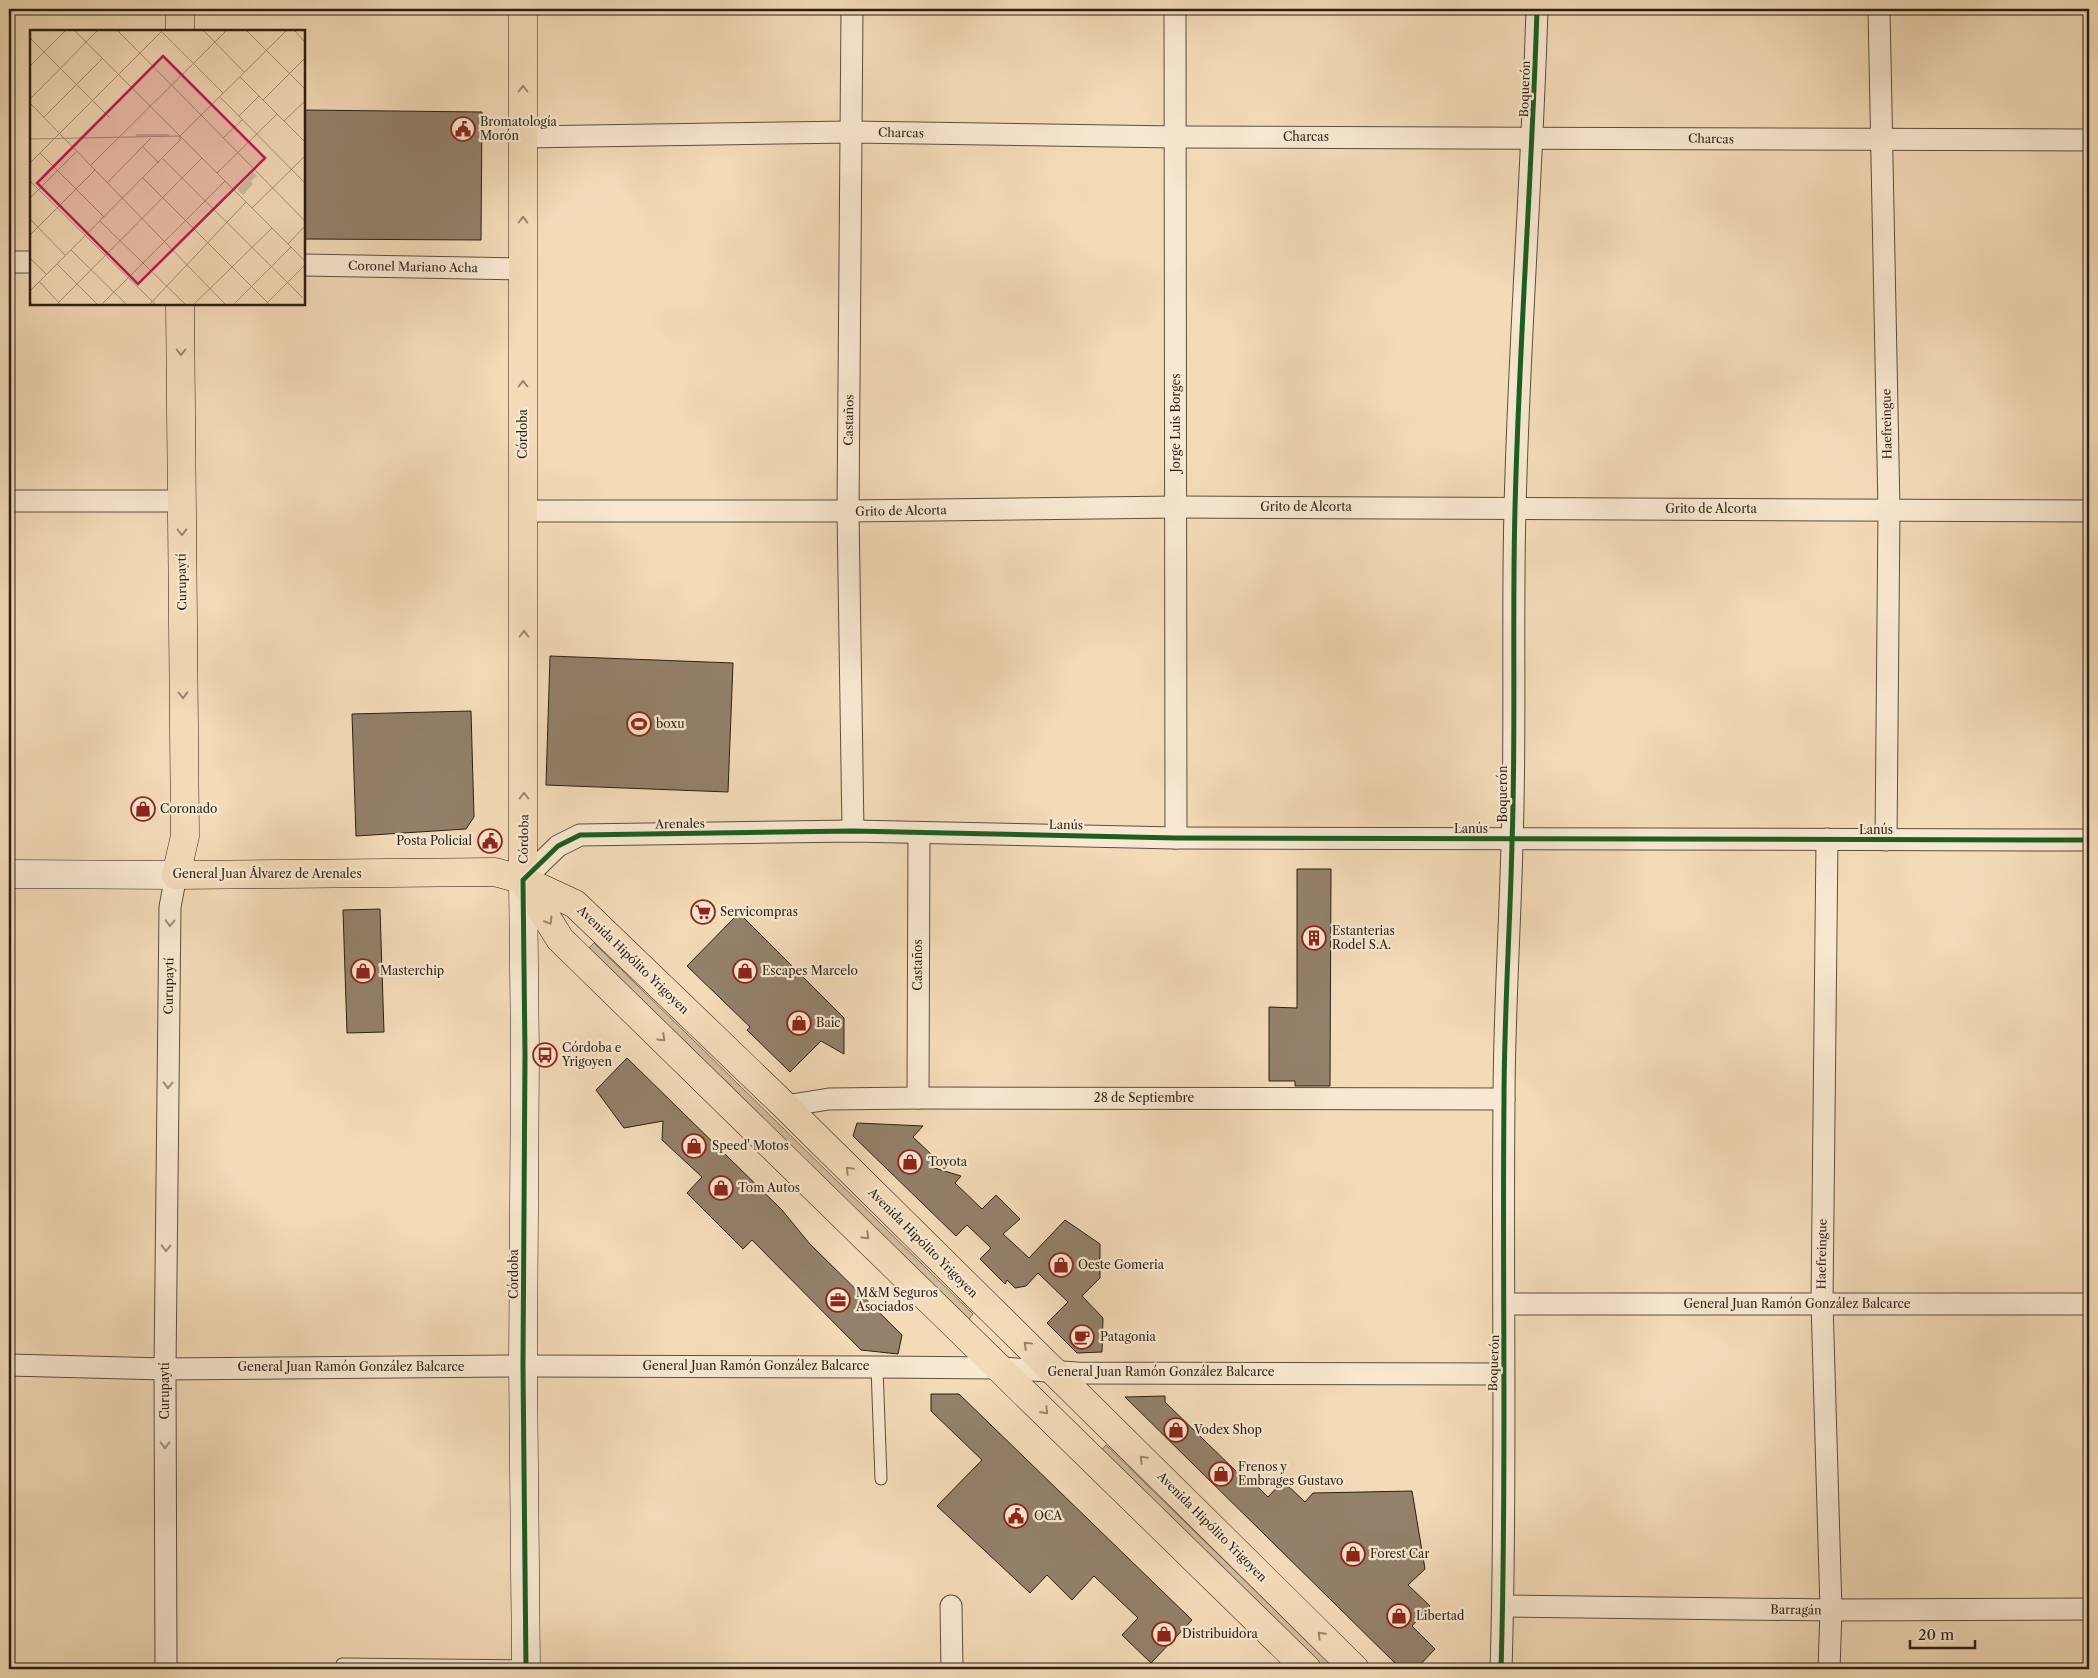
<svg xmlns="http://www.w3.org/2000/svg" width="2098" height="1678" font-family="'Libre Caslon Text',serif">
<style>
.green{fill:#d1bb9d;stroke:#7d6d5a}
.building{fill:#93816b;stroke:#291f17}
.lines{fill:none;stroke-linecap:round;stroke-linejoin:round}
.lane-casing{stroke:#5c4e3f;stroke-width:13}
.street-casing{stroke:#5c4e3f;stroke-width:23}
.secondary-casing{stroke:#291f17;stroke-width:29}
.primary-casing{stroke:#291f17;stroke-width:29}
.lane{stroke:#f8e8d1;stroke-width:11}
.street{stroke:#f8e8d1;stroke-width:21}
.secondary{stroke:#f8e8d1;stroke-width:28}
.primary{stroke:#f4dbb8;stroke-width:28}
.cycleway-casing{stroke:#f8e8d1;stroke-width:8}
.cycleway{stroke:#1b5e20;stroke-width:5}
.oneway{stroke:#998670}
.oneway2{stroke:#9b8e7d}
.labels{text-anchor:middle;stroke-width:4.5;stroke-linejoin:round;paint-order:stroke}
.street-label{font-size:12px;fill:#291f17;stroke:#f8e8d1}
.poi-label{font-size:12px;fill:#291f17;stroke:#f8e8d1;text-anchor:start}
.inset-road{fill:none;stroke:#a39078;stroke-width:1}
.view{fill:#c2185b;fill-opacity:0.15;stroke:#c2185b;stroke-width:2.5}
.inset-edge{fill:none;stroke:#291f17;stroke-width:2.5}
</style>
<rect width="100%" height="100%" fill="#f4dbb8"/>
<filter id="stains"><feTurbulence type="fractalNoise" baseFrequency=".004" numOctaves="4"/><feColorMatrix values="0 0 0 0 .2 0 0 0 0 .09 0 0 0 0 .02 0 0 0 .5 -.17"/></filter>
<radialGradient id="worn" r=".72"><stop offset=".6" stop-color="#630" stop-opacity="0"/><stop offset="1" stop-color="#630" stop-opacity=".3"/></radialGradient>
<g class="green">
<polygon points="594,943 973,1314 968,1320 589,948"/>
<polygon points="1106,1445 1336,1669 1325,1669 1101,1451"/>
</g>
<g class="building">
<polygon points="304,110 482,112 481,240 304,239"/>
<polygon points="550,656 733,663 728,792 546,785"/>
<polygon points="471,711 474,817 466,829 356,836 352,714"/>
<polygon points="1297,869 1331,869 1330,1086 1295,1086 1295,1081 1269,1081 1269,1007 1297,1008"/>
<polygon points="380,909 384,1032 347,1033 343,910"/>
<polygon points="739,913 844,1018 844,1054 821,1041 790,1072 747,1030 750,1027 687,966"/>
<polygon points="627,1058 782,1210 809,1243 902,1335 898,1354 861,1350 752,1240 743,1249 687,1193 702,1177 662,1140 663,1121 624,1128 596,1090"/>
<polygon points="857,1123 923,1126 913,1137 935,1158 928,1166 961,1176 955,1183 982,1209 996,1195 1020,1219 1003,1234 1029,1258 1065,1220 1100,1244 1100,1278 1082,1296 1103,1318 1102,1352 1077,1353 1047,1323 1068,1302 1038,1273 1026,1286 1015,1288 1007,1280 1005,1284 980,1259 991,1248 967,1225 956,1236 853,1136"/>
<polygon points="931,1394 959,1394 1192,1620 1151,1663 1122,1635 1138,1618 1094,1576 1072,1600 1047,1575 1030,1593 937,1506 982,1460 931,1411"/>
<polygon points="1165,1396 1165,1402 1241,1476 1244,1473 1268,1497 1283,1481 1305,1502 1313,1493 1412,1491 1425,1569 1408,1585 1430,1606 1412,1626 1435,1649 1416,1669 1401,1669 1125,1397"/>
</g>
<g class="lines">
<g class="lane-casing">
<g id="lane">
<polyline points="877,1367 881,1479"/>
<polyline points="342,1664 526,1666"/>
</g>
</g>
<g class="street-casing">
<g id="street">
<polyline points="852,9 848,511 853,831"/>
<polyline points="1175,9 1176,838"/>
<polyline points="1879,9 1889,509 1886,840"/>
<polyline points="523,137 852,132 1176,137 2089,140"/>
<polyline points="9,262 31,262"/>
<polyline points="304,265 523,269"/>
<polyline points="9,501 182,501"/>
<polyline points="524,511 848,511 1176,507 2089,511"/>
<polyline points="1827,839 1822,1303 1831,1610 1829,1669"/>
<polyline points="523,880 558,846 580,835 853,831 1176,838 2089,840"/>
<polyline points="918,1098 919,833"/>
<polyline points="785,1106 829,1099 918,1098 1504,1099"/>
<polyline points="1506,1304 2089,1304"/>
<polyline points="9,1365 165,1369 523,1366 877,1367 1001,1368 1077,1373 1503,1374"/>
<polyline points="951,1606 952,1669"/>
<polyline points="1503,1606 1831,1610 2089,1609"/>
<polyline points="166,1669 165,1369 170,907 176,875"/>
<path d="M1501,1669C1507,1480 1502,1291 1504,1102C1504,1015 1510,929 1512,843C1516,732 1512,620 1515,509C1519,342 1532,176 1537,9"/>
</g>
</g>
<g class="secondary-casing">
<g id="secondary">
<polyline points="9,874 176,875"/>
<polyline points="523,880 525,1054 523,1366 526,1669"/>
</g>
</g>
<g class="primary-casing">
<g id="primary">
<polyline points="523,9 523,880"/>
<polyline points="180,31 180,9"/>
<polyline points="180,304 185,836 176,875 495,872 523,880 575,904 785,1106 1355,1669"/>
<polyline points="523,880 560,939 1307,1669"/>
</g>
</g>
<use href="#lane" class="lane"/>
<use href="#street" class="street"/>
<use href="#secondary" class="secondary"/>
<use href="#primary" class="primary"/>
<g class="cycleway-casing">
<g id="cycleway">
<polyline points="526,1669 523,1366 525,1054 523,880 558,846 580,835 853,831 1176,838 2089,840"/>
<path d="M1501,1669C1507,1480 1502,1291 1504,1102C1504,1015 1510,929 1512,843C1516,732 1512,620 1515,509C1519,342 1532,176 1537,9"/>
</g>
</g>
<use href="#cycleway" class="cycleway"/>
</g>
<defs><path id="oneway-chevron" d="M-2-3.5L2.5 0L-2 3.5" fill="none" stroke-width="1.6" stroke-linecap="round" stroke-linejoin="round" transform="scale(1.25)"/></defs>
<g class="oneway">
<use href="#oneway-chevron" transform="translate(523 89) rotate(-90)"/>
<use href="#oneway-chevron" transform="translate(523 220) rotate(-90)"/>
<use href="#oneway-chevron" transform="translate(181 352) rotate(90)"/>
<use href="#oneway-chevron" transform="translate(523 384) rotate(-90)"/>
<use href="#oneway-chevron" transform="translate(182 532) rotate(89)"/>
<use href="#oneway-chevron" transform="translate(524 634) rotate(-90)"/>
<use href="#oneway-chevron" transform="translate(183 695) rotate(89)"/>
<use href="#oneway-chevron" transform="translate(524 796) rotate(-90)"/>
<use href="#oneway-chevron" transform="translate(549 921) rotate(58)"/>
<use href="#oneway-chevron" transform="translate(662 1038) rotate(44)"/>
<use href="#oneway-chevron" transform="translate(849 1170) rotate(-135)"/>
<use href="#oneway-chevron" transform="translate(866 1236) rotate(44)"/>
<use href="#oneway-chevron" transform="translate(1027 1345) rotate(-136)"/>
<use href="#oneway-chevron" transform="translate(1045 1411) rotate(45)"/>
<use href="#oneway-chevron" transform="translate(1143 1459) rotate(-135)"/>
<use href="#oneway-chevron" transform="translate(1321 1635) rotate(-135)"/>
</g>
<g class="oneway2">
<use href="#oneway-chevron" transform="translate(170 923) rotate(91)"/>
<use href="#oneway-chevron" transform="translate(168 1085) rotate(91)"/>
<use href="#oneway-chevron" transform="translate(166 1248) rotate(91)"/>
<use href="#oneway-chevron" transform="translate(165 1445) rotate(90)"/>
</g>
<defs>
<g id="civic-ring" transform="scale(1.25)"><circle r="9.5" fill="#f8e8d1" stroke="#8f2418" stroke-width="1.5"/><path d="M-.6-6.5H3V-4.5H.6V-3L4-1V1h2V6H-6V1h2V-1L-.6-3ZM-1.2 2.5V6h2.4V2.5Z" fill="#8f2418"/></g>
<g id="stadium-ring" transform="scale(1.25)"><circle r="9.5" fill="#f8e8d1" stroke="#8f2418" stroke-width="1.5"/><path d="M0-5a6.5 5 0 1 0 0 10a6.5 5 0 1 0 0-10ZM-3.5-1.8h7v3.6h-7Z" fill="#8f2418"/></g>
<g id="shop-ring" transform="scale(1.25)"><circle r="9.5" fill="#f8e8d1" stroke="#8f2418" stroke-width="1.5"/><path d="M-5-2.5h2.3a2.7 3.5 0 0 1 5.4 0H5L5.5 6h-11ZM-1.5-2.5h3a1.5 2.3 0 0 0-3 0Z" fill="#8f2418"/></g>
<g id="supermarket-ring" transform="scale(1.25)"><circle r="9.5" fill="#f8e8d1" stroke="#8f2418" stroke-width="1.5"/><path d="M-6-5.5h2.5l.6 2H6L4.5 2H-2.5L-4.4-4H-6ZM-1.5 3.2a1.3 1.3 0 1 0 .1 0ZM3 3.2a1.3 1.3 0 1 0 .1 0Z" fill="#8f2418"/></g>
<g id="building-ring" transform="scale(1.25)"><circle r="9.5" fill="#f8e8d1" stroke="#8f2418" stroke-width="1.5"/><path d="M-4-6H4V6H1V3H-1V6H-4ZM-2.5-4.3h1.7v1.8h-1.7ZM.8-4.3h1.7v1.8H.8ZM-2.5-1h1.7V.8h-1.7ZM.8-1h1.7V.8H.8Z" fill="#8f2418"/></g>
<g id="bus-ring" transform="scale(1.25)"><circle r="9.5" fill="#f8e8d1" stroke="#8f2418" stroke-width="1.5"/><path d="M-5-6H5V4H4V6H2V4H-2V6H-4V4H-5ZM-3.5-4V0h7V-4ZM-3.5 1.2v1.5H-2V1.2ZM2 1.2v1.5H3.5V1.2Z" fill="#8f2418"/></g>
<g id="office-ring" transform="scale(1.25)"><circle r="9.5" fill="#f8e8d1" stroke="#8f2418" stroke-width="1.5"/><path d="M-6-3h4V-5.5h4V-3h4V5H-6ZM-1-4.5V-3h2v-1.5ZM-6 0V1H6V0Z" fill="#8f2418"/></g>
<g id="cafe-ring" transform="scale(1.25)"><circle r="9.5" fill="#f8e8d1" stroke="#8f2418" stroke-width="1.5"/><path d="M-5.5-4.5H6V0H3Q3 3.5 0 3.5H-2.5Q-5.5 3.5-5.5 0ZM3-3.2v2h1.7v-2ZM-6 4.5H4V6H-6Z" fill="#8f2418"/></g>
</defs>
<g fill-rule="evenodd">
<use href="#civic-ring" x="463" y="129"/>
<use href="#stadium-ring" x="639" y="724"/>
<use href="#shop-ring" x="143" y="809"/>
<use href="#civic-ring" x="490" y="841"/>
<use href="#supermarket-ring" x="703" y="912"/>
<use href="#building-ring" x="1314" y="938"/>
<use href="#shop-ring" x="363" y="971"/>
<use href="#shop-ring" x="745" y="971"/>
<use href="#shop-ring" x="799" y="1023"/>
<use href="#bus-ring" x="545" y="1055"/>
<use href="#shop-ring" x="694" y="1146"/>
<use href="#shop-ring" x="910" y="1162"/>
<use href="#shop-ring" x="721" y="1188"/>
<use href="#shop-ring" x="1061" y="1265"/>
<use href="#office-ring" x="838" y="1300"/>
<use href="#cafe-ring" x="1082" y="1337"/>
<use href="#shop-ring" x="1176" y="1430"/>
<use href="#shop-ring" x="1221" y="1474"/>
<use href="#civic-ring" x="1016" y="1516"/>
<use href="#shop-ring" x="1353" y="1554"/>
<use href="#shop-ring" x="1399" y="1616"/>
<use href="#shop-ring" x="1164" y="1634"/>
</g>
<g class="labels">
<g class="street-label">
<text transform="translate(1525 89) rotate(-88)" y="4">Boquerón</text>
<text transform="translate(901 133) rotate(1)" y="4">Charcas</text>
<text x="1306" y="141">Charcas</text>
<text transform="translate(1711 139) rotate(1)" y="4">Charcas</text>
<text transform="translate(413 267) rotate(1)" y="4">Coronel Mariano Acha</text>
<text transform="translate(849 420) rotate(-89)" y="4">Castaños</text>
<text transform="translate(1176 423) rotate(-90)" y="4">Jorge Luis Borges</text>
<text transform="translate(1887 424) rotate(-91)" y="4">Haefreingue</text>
<text transform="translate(523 434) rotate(-90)" y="4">Córdoba</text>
<text x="1306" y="511">Grito de Alcorta</text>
<text x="1711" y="513">Grito de Alcorta</text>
<text transform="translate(901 511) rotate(-1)" y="4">Grito de Alcorta</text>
<text transform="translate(182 582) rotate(-91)" y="4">Curupaytí</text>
<text transform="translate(1503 794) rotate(-90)" y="4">Boquerón</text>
<text transform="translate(680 824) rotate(-1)" y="4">Arenales</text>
<text transform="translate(1066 825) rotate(1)" y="4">Lanús</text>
<text x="1471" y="833">Lanús</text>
<text x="1876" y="834">Lanús</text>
<text transform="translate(524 839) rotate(-89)" y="4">Córdoba</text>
<text x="267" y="878">General Juan Álvarez de Arenales</text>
<text transform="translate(633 960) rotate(44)" y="4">Avenida Hipólito Yrigoyen</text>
<text transform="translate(918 965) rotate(-90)" y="4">Castaños</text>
<text transform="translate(169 986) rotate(-89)" y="4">Curupaytí</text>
<text x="1144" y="1102">28 de Septiembre</text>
<text transform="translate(923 1243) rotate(45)" y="4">Avenida Hipólito Yrigoyen</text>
<text transform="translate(1822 1254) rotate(-89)" y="4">Haefreingue</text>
<text transform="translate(514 1274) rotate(-90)" y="4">Córdoba</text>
<text x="1797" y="1308">General Juan Ramón González Balcarce</text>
<text transform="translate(1494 1363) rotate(-88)" y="4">Boquerón</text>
<text x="756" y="1370">General Juan Ramón González Balcarce</text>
<text x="351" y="1371">General Juan Ramón González Balcarce</text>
<text x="1161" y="1376">General Juan Ramón González Balcarce</text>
<text transform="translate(165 1391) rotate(-90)" y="4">Curupaytí</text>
<text transform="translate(1212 1527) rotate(45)" y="4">Avenida Hipólito Yrigoyen</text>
<text transform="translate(1796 1610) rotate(1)" y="4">Barragán</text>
</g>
<g class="poi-label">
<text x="480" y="126">Bromatología<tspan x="480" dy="14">Morón</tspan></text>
<text x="656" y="728">boxu</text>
<text x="160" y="813">Coronado</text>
<text x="472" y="845" text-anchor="end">Posta Policial</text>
<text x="720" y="916">Servicompras</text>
<text x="1332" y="935">Estanterias<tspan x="1332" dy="14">Rodel S.A.</tspan></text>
<text x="380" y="975">Masterchip</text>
<text x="762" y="975">Escapes Marcelo</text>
<text x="816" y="1027">Baic</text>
<text x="562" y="1052">Córdoba e<tspan x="562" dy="14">Yrigoyen</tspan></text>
<text x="712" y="1150">Speed' Motos</text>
<text x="928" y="1166">Toyota</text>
<text x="738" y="1192">Tom Autos</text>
<text x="1078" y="1269">Oeste Gomeria</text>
<text x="856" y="1297">M&amp;M Seguros<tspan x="856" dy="14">Asociados</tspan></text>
<text x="1100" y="1341">Patagonia</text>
<text x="1194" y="1434">Vodex Shop</text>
<text x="1238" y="1471">Frenos y<tspan x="1238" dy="14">Embrages Gustavo</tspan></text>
<text x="1034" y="1520">OCA</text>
<text x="1370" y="1558">Forest Car</text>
<text x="1416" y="1620">Libertad</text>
<text x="1182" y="1638">Distribuidora</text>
</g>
</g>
<g transform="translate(30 30)">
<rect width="275" height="275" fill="#f4dbb8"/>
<path d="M223,142L227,146L221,151L223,154L213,165L207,159Z" fill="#d1bb9d"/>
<path class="inset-road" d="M87,0L171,85M130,0L193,63M173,0L214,42M216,0L275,59M264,0L275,12M0,8L80,88M0,36L36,0M210,47L275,112M190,67L275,153M0,69L68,0M233,70L275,28M0,73L196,275M171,85L275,191M209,86L229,66M14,87L72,29M254,91L275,71M106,105H139M150,106L275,231M193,108L212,90M0,109L150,106L257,0M113,117L129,133M10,123L74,187M133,129L273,268M0,133L133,0M61,135L197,0M187,143L247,84M113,148L240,275M0,151L126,275M78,152L121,108M0,168L47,121M222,178L275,126M0,189L35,225M70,191L156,275M0,205L65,140M258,214L275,196M41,220L97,275M0,228L16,244M27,234L68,275M9,251L31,275M0,261L150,110V106L44,0M26,275L172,128M71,275L195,151M119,275L216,172M163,275L242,198M203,275L261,217M235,275L275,235"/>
<path class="view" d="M133,26L235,128L108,254L7,153Z"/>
<rect width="275" height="275" class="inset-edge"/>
</g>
<rect width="2098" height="1678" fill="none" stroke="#f4dbb8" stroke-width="30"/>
<rect x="10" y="10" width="2078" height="1658" fill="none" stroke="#291f17" stroke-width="2.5"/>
<rect x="15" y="15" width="2068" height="1648" fill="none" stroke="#291f17"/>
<path d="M1910 1640v8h65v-8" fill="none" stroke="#291f17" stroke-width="2.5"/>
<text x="1918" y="1640" font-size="15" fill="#291f17" stroke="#f8e8d1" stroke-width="4" paint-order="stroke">20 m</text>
<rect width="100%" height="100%" filter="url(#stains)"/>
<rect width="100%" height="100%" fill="url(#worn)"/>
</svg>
